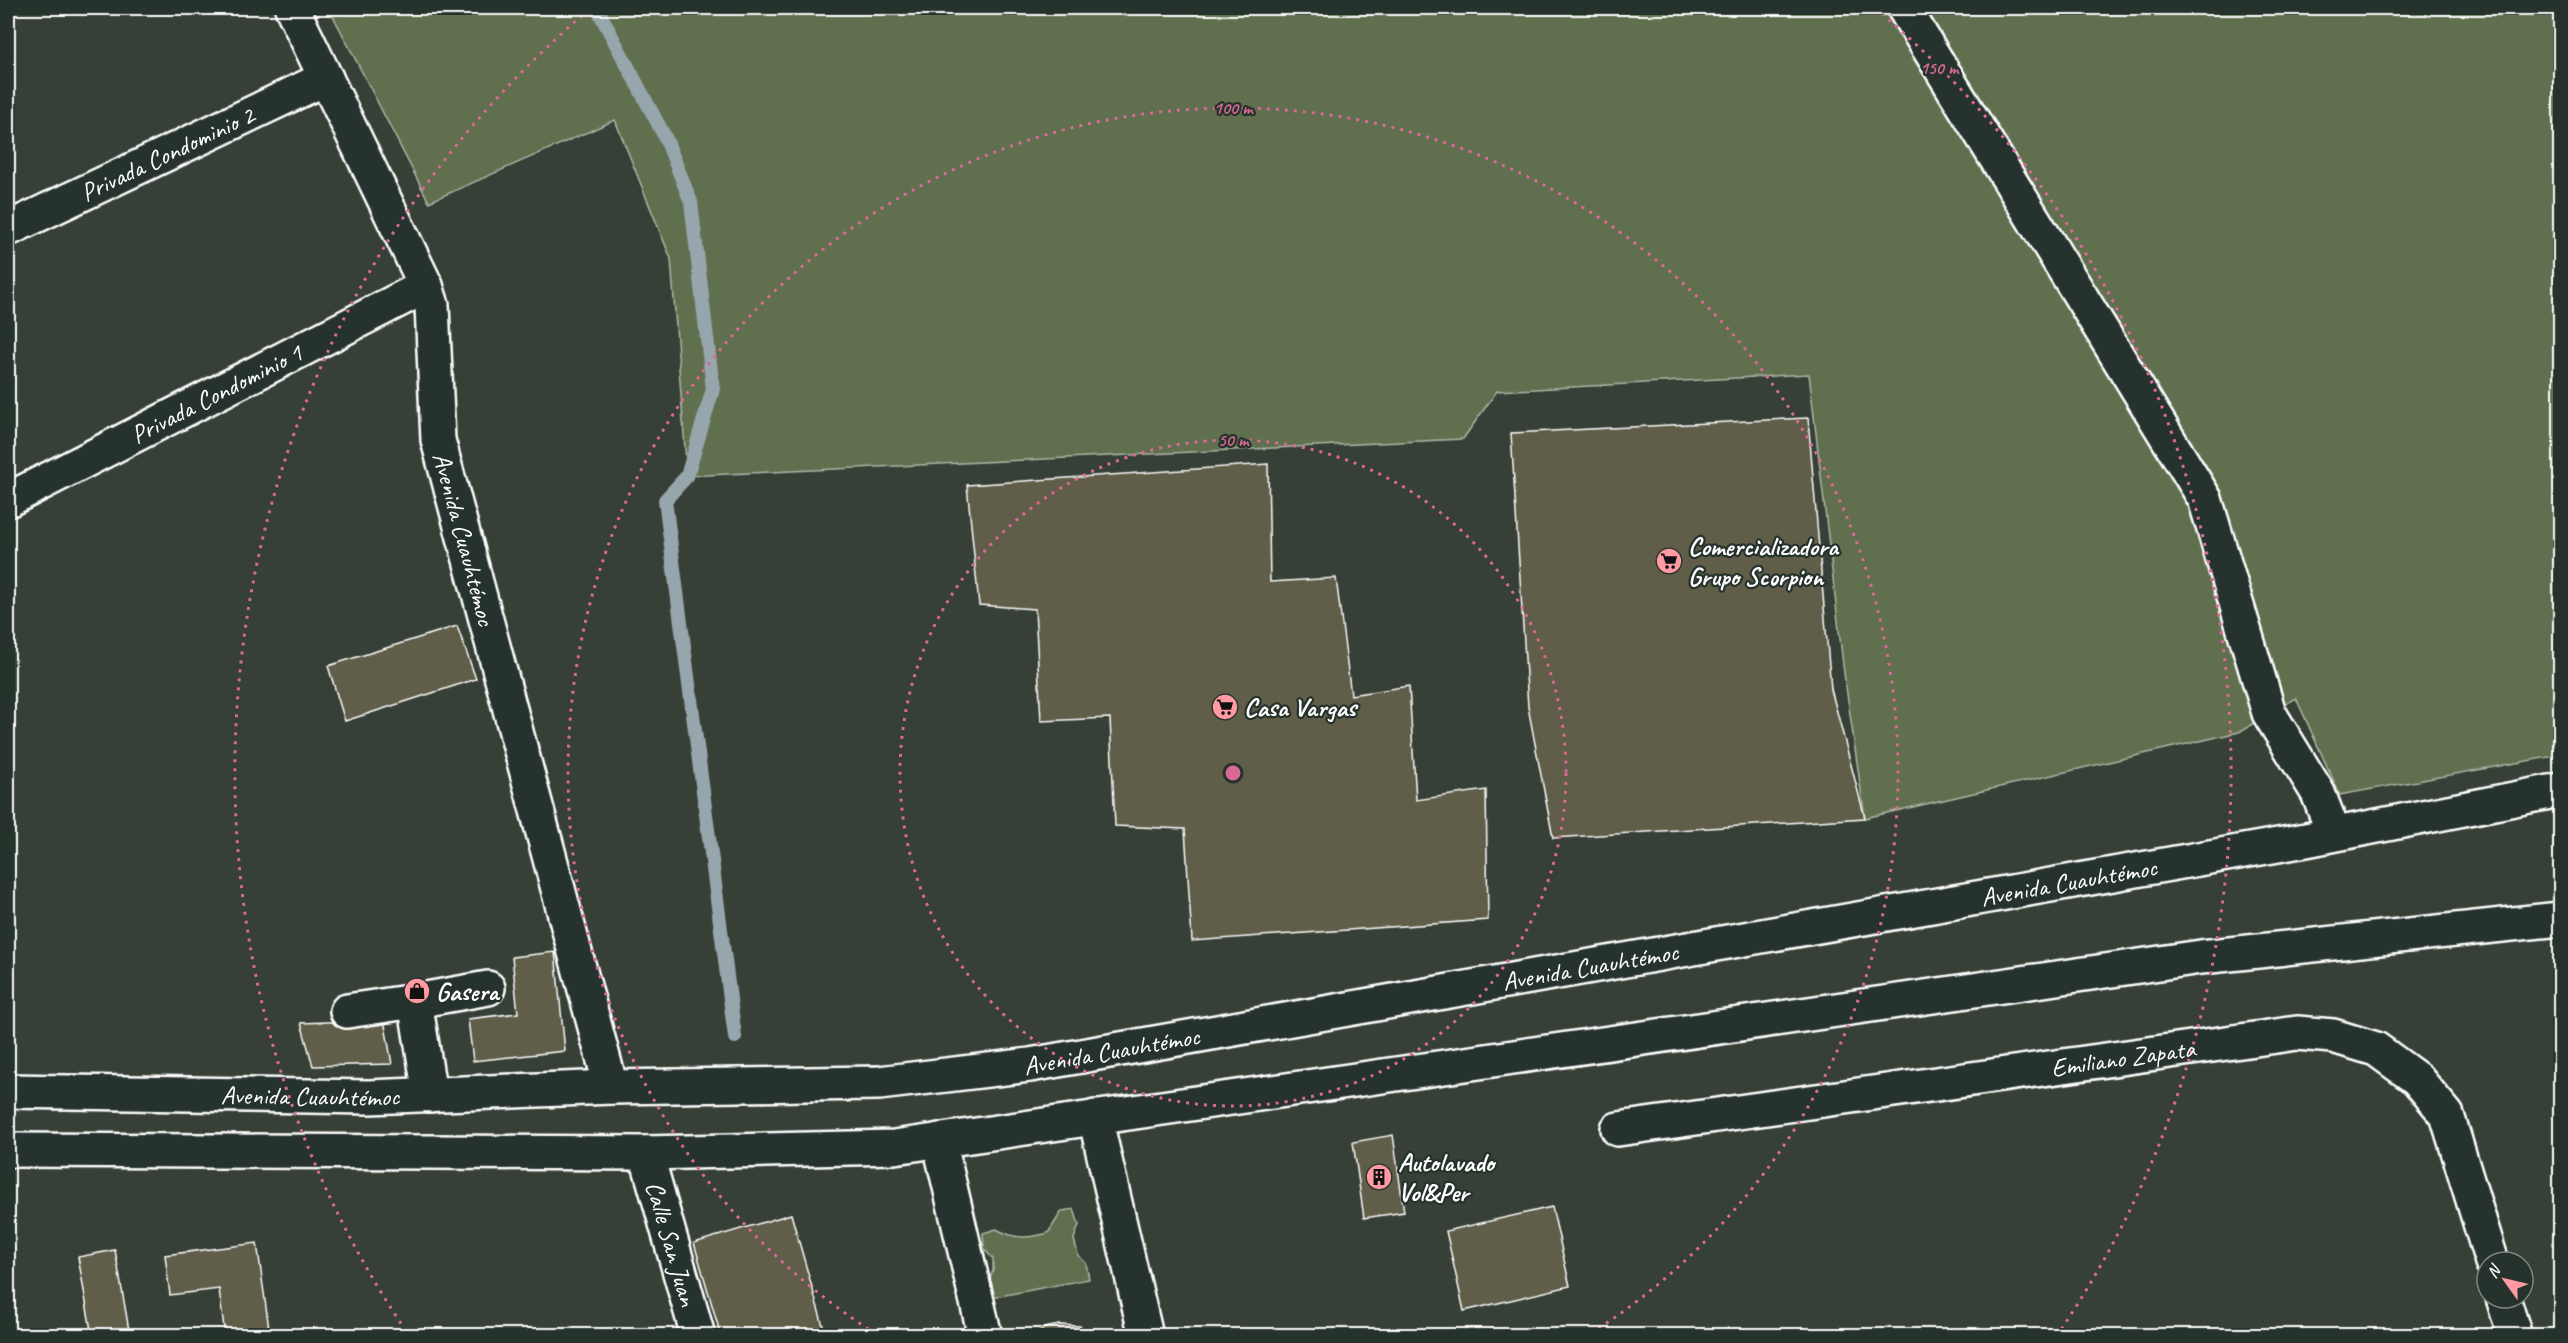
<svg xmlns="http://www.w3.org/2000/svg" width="2568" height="1343" font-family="Caveat,sans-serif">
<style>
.green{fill:#606f50;stroke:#b0b7a8;stroke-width:1.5}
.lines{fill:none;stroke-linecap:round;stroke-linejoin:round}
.stream{stroke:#97a6ad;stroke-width:14}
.building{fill:#605d4a;stroke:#fff;stroke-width:1.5}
.minor-casing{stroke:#fff;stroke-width:38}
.major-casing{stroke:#fff;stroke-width:38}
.minor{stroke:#26332d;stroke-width:33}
.major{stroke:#26332d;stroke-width:33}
.ring{fill:none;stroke:#d76994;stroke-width:3;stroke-dasharray:3 6}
.labels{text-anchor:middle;stroke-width:4.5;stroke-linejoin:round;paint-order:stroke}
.street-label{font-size:26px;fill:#fff;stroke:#26332d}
.poi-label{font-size:26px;font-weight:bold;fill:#fff;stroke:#26332d;text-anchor:start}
.centre{fill:#d76994;stroke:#26332d;stroke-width:3}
.ring-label{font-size:18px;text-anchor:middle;font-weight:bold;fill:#d76994;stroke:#26332d;stroke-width:4.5;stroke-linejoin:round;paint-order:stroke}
</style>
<rect width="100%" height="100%" fill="#374036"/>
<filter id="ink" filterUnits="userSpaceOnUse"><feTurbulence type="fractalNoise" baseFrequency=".0167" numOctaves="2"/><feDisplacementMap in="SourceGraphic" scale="12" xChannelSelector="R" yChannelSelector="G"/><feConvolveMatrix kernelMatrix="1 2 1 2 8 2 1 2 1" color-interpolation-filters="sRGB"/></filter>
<g filter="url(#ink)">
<g class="green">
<polygon points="329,8 2560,8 2560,755 2340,795 2296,698 2239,732 1865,818 1844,673 1809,374 1497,391 1463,439 687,476 671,259 615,120 429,202"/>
<path d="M1074,1209L1079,1225L1074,1239L1078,1255L1086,1263L1089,1279L990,1298L987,1284L993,1271V1259L984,1249L983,1233L996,1229C1015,1239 1027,1239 1048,1233L1062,1211Z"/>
</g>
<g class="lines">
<polyline class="stream" points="597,8 666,139 691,202 713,389 687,476 665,500 735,1037"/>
</g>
<g class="building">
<polygon points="1808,418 1831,689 1865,818 1553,838 1528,707 1511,433"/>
<polygon points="1268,464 1270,582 1336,578 1351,695 1409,686 1416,800 1486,790 1488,920 1192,941 1185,829 1115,826 1110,718 1041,721 1035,609 979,605 967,485"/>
<polygon points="457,626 476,679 345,721 328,666"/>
<polygon points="555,952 565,1051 473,1061 468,1019 518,1013 512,957"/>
<polygon points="384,1020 392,1064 313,1066 301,1023"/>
<polygon points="1393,1135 1404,1212 1364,1218 1353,1142"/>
<polygon points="1552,1207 1570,1286 1464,1311 1446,1231"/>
<polygon points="791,1214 826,1336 721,1336 694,1243"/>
<polygon points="257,1243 270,1336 225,1336 219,1289 170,1295 165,1255"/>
<polygon points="115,1250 130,1336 92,1336 78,1257"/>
<polygon points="1059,1325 1080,1326 1097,1336 1033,1336 1045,1328"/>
</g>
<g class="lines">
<g class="minor-casing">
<g id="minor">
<path id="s1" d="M292,8L426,286L432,305L438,440L611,1087"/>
<polyline points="1904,8 2205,499 2269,713 2318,793 2334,834"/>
<path id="s2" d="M8,229L326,78"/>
<path id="s3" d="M8,500L426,286"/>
<polyline points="347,1011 415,1001"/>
<polyline points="430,1095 415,1001 488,988"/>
<polyline points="1095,1117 1146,1336"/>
<path id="s4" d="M1618,1129L2297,1033L2333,1036L2376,1049L2417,1079L2447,1115L2492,1262"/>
<polyline points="939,1140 985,1336"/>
<path id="s5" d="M646,1153L698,1336"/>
<polyline points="2503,1298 2515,1336"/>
</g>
</g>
<g class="major-casing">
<g id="major">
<path id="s6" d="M8,1091L369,1097L611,1087L879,1083L1030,1065L2306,840L2560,790"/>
<polyline points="8,1150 646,1153 894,1147 2201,957 2560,919"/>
</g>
</g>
<use href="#minor" class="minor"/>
<use href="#major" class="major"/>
</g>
</g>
<g class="ring">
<circle cx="1233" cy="773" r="333"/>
<path d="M876 1334A665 665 0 1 1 1590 1334"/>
<path d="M406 1331A998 998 0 0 1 591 8M1875 8A998 998 0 0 1 2060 1331"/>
</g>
<defs>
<g id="supermarket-disc" transform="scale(1.35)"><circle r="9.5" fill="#ff9aa2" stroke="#26332d"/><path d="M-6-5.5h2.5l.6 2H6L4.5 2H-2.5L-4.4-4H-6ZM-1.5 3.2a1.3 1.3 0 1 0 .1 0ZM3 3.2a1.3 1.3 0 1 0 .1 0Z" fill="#111"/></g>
<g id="shop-disc" transform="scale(1.35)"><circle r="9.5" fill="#ff9aa2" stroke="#26332d"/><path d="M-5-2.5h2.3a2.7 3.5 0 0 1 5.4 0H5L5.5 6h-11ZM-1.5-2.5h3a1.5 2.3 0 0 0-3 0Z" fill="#111"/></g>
<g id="building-disc" transform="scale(1.35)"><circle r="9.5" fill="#ff9aa2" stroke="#26332d"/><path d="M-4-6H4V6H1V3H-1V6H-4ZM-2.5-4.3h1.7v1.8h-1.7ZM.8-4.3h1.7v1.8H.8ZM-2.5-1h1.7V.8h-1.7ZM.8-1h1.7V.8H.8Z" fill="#111"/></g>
</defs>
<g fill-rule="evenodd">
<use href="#supermarket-disc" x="1669" y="561"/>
<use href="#supermarket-disc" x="1225" y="707"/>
<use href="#shop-disc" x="417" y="991"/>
<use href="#building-disc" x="1379" y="1177"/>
</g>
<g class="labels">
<g class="street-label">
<text dy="9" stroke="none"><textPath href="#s2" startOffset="176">Privada Condominio 2</textPath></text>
<text dy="9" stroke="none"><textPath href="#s3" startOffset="234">Privada Condominio 1</textPath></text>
<text dy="9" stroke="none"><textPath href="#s1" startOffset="566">Avenida Cuauhtémoc</textPath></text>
<text dy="9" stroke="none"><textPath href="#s6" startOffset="2078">Avenida Cuauhtémoc</textPath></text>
<text dy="9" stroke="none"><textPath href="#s6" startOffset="1592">Avenida Cuauhtémoc</textPath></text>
<text dy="9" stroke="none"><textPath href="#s6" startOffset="1106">Avenida Cuauhtémoc</textPath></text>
<text dy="9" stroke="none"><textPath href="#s4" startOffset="510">Emiliano Zapata</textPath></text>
<text dy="9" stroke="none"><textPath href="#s6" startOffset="302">Avenida Cuauhtémoc</textPath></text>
<text dy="9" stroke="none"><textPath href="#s5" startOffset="94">Calle San Juan</textPath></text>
</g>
<g class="poi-label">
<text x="1688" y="555">Comercializadora<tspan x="1688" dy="30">Grupo Scorpion</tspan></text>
<text x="1244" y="716">Casa Vargas</text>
<text x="436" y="1000">Gasera</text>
<text x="1398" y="1171">Autolavado<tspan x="1398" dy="30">Vol&amp;Per</tspan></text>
</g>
</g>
<circle cx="1233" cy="773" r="9" class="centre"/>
<g class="ring-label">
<text x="1939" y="74">150 m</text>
<text x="1233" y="114">100 m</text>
<text x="1233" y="446">50 m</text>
</g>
<rect width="2568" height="1343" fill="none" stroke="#26332d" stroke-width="30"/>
<rect x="15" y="15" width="2538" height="1313" fill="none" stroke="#fff" stroke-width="2" filter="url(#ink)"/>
<g transform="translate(2505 1280) rotate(304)"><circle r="28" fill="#26332d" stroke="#7d8581" stroke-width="1.5"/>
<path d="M0-4.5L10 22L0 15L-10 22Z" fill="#ff9aa2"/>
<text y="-9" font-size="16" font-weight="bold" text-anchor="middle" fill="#ffffff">N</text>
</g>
</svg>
